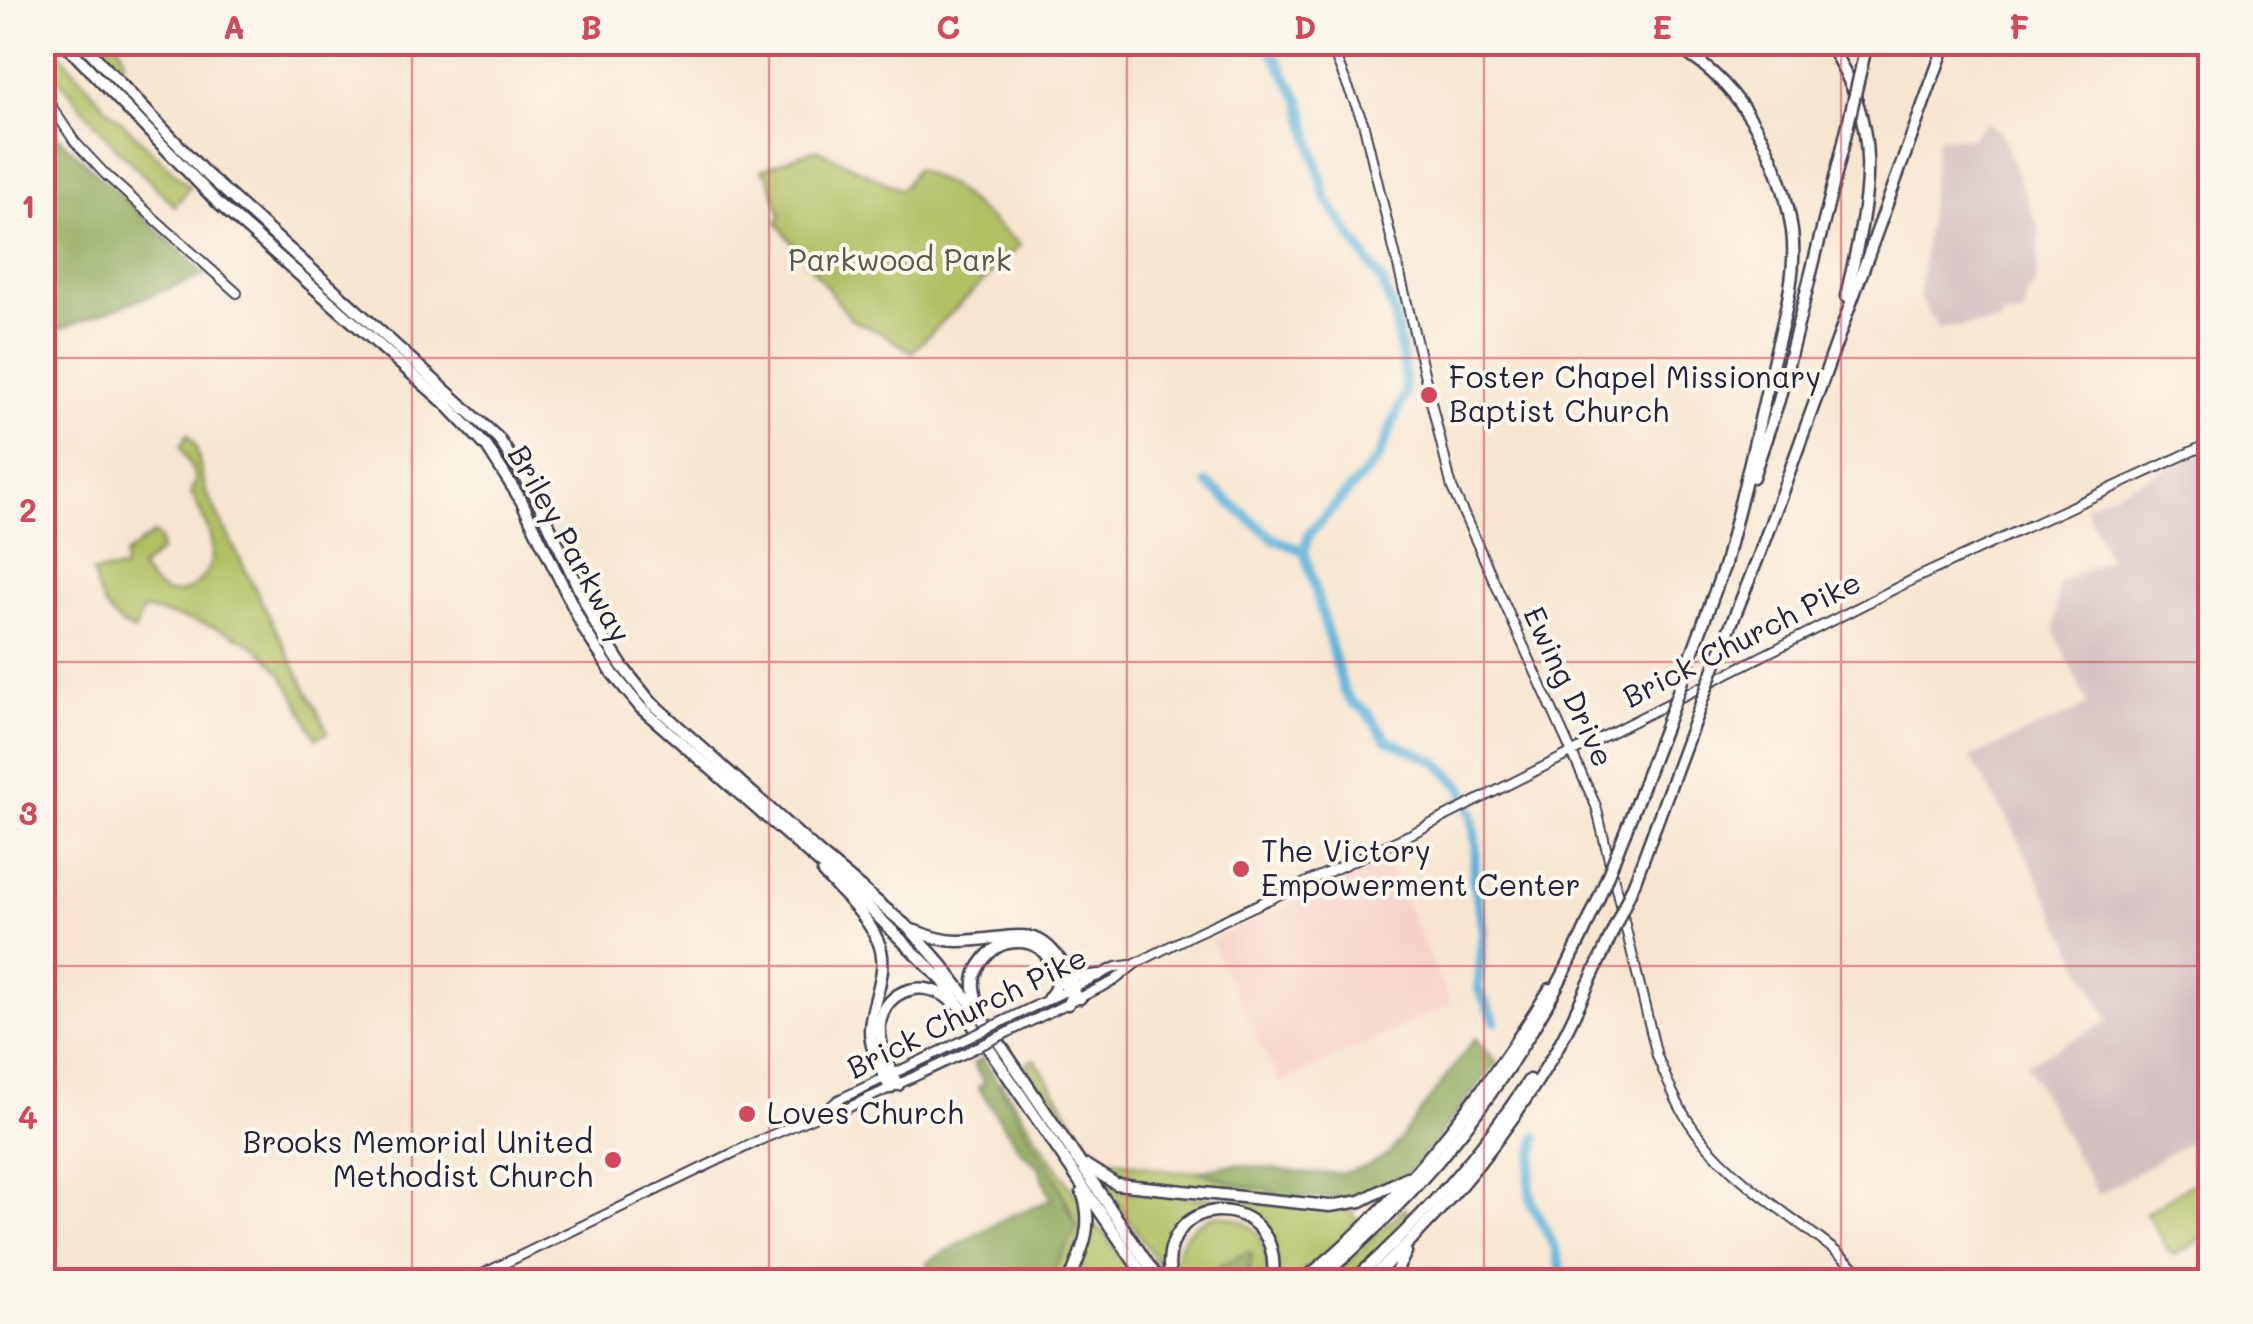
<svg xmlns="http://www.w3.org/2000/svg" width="2253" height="1324" font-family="Mali,sans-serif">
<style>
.built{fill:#f7d1c8}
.industrial{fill:#d2bfc0}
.green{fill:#b1c063;stroke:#6a714f;stroke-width:2.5}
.forest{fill:#8ca659;stroke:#57644a;stroke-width:2.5}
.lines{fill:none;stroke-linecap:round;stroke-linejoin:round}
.stream{stroke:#5db2da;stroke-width:2.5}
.river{stroke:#5db2da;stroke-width:10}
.secondary-casing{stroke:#423f51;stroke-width:12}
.highway-casing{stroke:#423f51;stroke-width:15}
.secondary{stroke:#fff;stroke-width:8}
.highway{stroke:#fff;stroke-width:10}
.secondary-bridge-casing{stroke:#423f51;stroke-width:12;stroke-linecap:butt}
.highway-bridge-casing{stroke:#423f51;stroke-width:15;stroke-linecap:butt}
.secondary-bridge{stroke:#fff;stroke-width:8}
.highway-bridge{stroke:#fff;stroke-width:10}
.grid{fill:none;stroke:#d1495b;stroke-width:2.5;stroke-opacity:0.55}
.poi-dot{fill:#d1495b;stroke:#fbf7ec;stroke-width:4}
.labels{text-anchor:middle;stroke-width:8;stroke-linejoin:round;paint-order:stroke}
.park-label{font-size:30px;fill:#545949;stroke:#fbf7ec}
.poi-label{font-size:30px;fill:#22223b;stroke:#fbf7ec;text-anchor:start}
.street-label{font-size:30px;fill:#22223b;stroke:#fbf7ec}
.neatline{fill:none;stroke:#d1495b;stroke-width:4}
.grid-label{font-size:32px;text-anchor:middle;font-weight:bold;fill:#d1495b}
</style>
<rect width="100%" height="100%" fill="#fbf7ec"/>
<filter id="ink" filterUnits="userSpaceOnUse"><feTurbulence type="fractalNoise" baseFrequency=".01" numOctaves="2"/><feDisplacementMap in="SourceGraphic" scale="20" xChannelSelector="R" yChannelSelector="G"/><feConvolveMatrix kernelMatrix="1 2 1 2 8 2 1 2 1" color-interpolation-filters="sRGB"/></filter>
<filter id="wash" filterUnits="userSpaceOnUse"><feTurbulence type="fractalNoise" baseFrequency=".0048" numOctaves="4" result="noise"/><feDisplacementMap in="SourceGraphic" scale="40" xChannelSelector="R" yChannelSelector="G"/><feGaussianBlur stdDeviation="2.25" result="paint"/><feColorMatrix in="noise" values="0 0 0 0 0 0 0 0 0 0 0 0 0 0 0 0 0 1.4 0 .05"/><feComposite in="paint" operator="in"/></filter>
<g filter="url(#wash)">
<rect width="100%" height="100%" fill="#f7e5cf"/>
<polygon class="built" points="1386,860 1451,1004 1279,1084 1211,941"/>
<g class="industrial">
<polygon points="1986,121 2002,134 2039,230 2036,283 2026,297 2024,316 2001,316 2002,323 1938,329 1919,297 1937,138 1972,138"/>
<polygon points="2210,449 2210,1130 2098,1195 2026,1064 2109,1021 2012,826 1970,758 2088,705 2054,631 2059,582 2109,559 2085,506"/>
</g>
<g class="green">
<polygon points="42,43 51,43 106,107 190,187 175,206 117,149 43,60"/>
<polygon points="95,43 119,43 124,57 121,72"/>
<polygon points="816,149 899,189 905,186 915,169 951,186 1020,245 912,352 882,333 852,320 777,223 781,215 768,176 761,170"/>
<path d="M188,434L196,447L206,492L328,732L316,738C302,711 289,678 267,657C234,625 185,620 143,609L135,631C108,622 98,598 93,572L124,569L125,555L154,533L160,540V552L140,568C148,578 156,591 170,593C191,596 212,573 212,553C213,532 199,511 191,492L196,479L181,446Z"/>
<polygon points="1035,1059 1087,1142 1110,1159 1176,1172 1198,1171 1241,1186 1268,1189 1279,1197 1120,1183 1097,1171 1025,1064"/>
<polygon points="1001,1082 1080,1202 1081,1233 1063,1281 1047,1281 1077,1228 1072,1210 999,1083"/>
<polygon points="2210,1172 2210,1234 2175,1255 2170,1253 2146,1213"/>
<path d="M1105,1184L1129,1192L1352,1210L1357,1220L1355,1227L1293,1281H1277C1278,1269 1278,1255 1273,1243C1259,1210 1210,1190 1184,1221C1172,1235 1168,1256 1163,1271Z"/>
<polygon points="1404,1208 1414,1217 1346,1281 1326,1282"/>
<path d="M1215,1215C1260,1218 1267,1241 1268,1281H1246L1247,1252L1192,1281H1175C1172,1249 1183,1226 1215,1215Z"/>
<polygon points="1095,1227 1099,1227 1138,1281 1073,1282"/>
</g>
<g class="forest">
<polygon points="56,135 206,275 43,335 43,138"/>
<polygon points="1475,1038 1497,1062 1414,1168 1398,1180 1355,1198 1323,1198 1279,1197 1268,1189 1241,1186 1198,1171 1233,1164 1312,1174 1345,1173 1366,1167 1389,1154"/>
<polygon points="983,1058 1056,1178 1077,1228 1047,1281 934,1281 927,1262 1008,1217 1051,1200 1039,1167 1020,1150 978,1087 985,1084 973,1064"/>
<polygon points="1247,1252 1252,1255 1247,1281 1192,1281"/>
</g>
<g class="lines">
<polyline class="stream" points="1210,1282 1243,1267"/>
<g class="river">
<polyline points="1267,42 1301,102 1326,198 1382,282 1394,314 1404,371 1405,393 1378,459 1309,534 1304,551 1344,691 1353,703 1365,710 1387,740 1437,762 1463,788 1472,815 1476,847 1473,879 1484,930 1478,988 1495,1021"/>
<polyline points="1207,483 1274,539 1304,551"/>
<polyline points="1537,1137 1529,1180 1532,1204 1555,1248 1564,1282"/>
</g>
</g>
</g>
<g filter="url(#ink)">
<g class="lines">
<g class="secondary-casing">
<g id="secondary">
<path d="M1329,42L1363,122L1452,488L1596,806L1657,1056C1666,1077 1674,1099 1687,1119C1731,1188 1813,1224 1870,1282"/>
<polyline points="42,92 75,142 105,174 237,293"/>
<polyline points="1014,1016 1116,967 1130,965"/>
<polyline points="1019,1027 1114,981 1135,964 1196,933 1409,835 1918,577 2210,443"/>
<polyline points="823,1113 838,1100 960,1042"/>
<polyline points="466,1282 758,1141 823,1113 843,1110 965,1053"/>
</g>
</g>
<g class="highway-casing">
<g id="highway">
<polyline points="63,42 219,204 446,404 487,447 522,502 585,631 613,674 641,708 856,895 943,981 1148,1282"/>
<polyline points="81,42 204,172 498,438 533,491 596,625 622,666 650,701 819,853 910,929 942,965 985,1022 1160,1282"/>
<path d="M1665,42C1737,73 1782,157 1792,231C1798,275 1782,324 1772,367C1757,434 1741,501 1724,567"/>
<path d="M1827,42C1887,129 1868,201 1846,296"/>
<polyline points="1753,477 1779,400 1842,150"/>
<polyline points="1720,652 1758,558 1946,42"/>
<polyline points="1687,667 1725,564"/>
<polyline points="1625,832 1664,730"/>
<path d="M823,873C841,893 865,913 877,939C892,969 871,999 870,1030C870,1050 881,1070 890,1088"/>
<polyline points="1635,881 1696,717"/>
<path d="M912,930C927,935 942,941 958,941C1020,940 1041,915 1075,986L1068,1004"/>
<polyline points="1068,970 1083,977 1099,975"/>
<polyline points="1048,999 1055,989 1057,970"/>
<path d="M979,1007C974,994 971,981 978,968C985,956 995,946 1008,943C1057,934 1050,985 1080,998"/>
<path d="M898,1085C889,1067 878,1044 880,1024C885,986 930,978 953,1003"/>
<polyline points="1087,1166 1116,1184 1330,1206 1361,1201 1407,1177"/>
<path d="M1069,1282C1082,1250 1095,1225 1082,1192"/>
<path d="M1171,1282C1152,1187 1288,1188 1272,1282"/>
<path d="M1301,1282C1402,1202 1482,1097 1550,989"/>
<path d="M1316,1282C1441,1177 1535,1050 1598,900"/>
<path d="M1352,1282C1419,1222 1480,1155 1529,1080"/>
<path d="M1367,1282C1442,1215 1503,1140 1554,1054C1573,1021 1588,984 1605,949"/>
<polyline points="1391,1282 1406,1252"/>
</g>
</g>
<use href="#secondary" class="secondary"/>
<use href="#highway" class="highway"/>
<g class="secondary-bridge-casing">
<g id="secondary-bridge">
<polyline points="960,1042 1014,1016"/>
<polyline points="965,1053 1019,1027"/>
</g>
</g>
<g class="highway-bridge-casing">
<g id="highway-bridge">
<polyline points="1842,150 1866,47"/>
<polyline points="1696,717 1720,652"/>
<polyline points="1664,730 1687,667"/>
<polyline points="1598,900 1625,832"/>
<polyline points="1605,949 1635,881"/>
</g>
</g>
<use href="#secondary-bridge" class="secondary-bridge"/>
<use href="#highway-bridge" class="highway-bridge"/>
</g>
</g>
<path class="grid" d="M412,42V1282M769,42V1282M1127,42V1282M1484,42V1282M1841,42V1282M42,358H2210M42,662H2210M42,966H2210"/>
<g class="poi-dot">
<circle cx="1429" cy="395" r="10"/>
<circle cx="1241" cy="869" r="10"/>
<circle cx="747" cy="1114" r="10"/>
<circle cx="613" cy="1160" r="10"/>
</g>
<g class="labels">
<g class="park-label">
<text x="900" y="271">Parkwood Park</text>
</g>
<g class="poi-label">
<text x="1449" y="388">Foster Chapel Missionary<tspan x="1449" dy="34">Baptist Church</tspan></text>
<text x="1261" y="862">The Victory<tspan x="1261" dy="34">Empowerment Center</tspan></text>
<text x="767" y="1124">Loves Church</text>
<text x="593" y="1153" text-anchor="end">Brooks Memorial United<tspan x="593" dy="34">Methodist Church</tspan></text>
</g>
<g class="street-label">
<text transform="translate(569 544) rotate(61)" y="10">Briley Parkway</text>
<text transform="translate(1742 640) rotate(-27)" y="10">Brick Church Pike</text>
<text transform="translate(1568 687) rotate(65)" y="10">Ewing Drive</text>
<text transform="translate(967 1013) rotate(-26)" y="10">Brick Church Pike</text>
</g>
</g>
<rect width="2253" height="1324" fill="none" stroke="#fbf7ec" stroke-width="110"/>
<rect x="55" y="55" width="2143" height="1214" class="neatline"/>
<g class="grid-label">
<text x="234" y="39">A</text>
<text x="591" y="39">B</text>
<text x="948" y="39">C</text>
<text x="1305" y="39">D</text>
<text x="1662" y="39">E</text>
<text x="2019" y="39">F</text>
<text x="28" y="218">1</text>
<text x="28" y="522">2</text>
<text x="28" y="825">3</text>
<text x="28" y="1129">4</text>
</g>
</svg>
